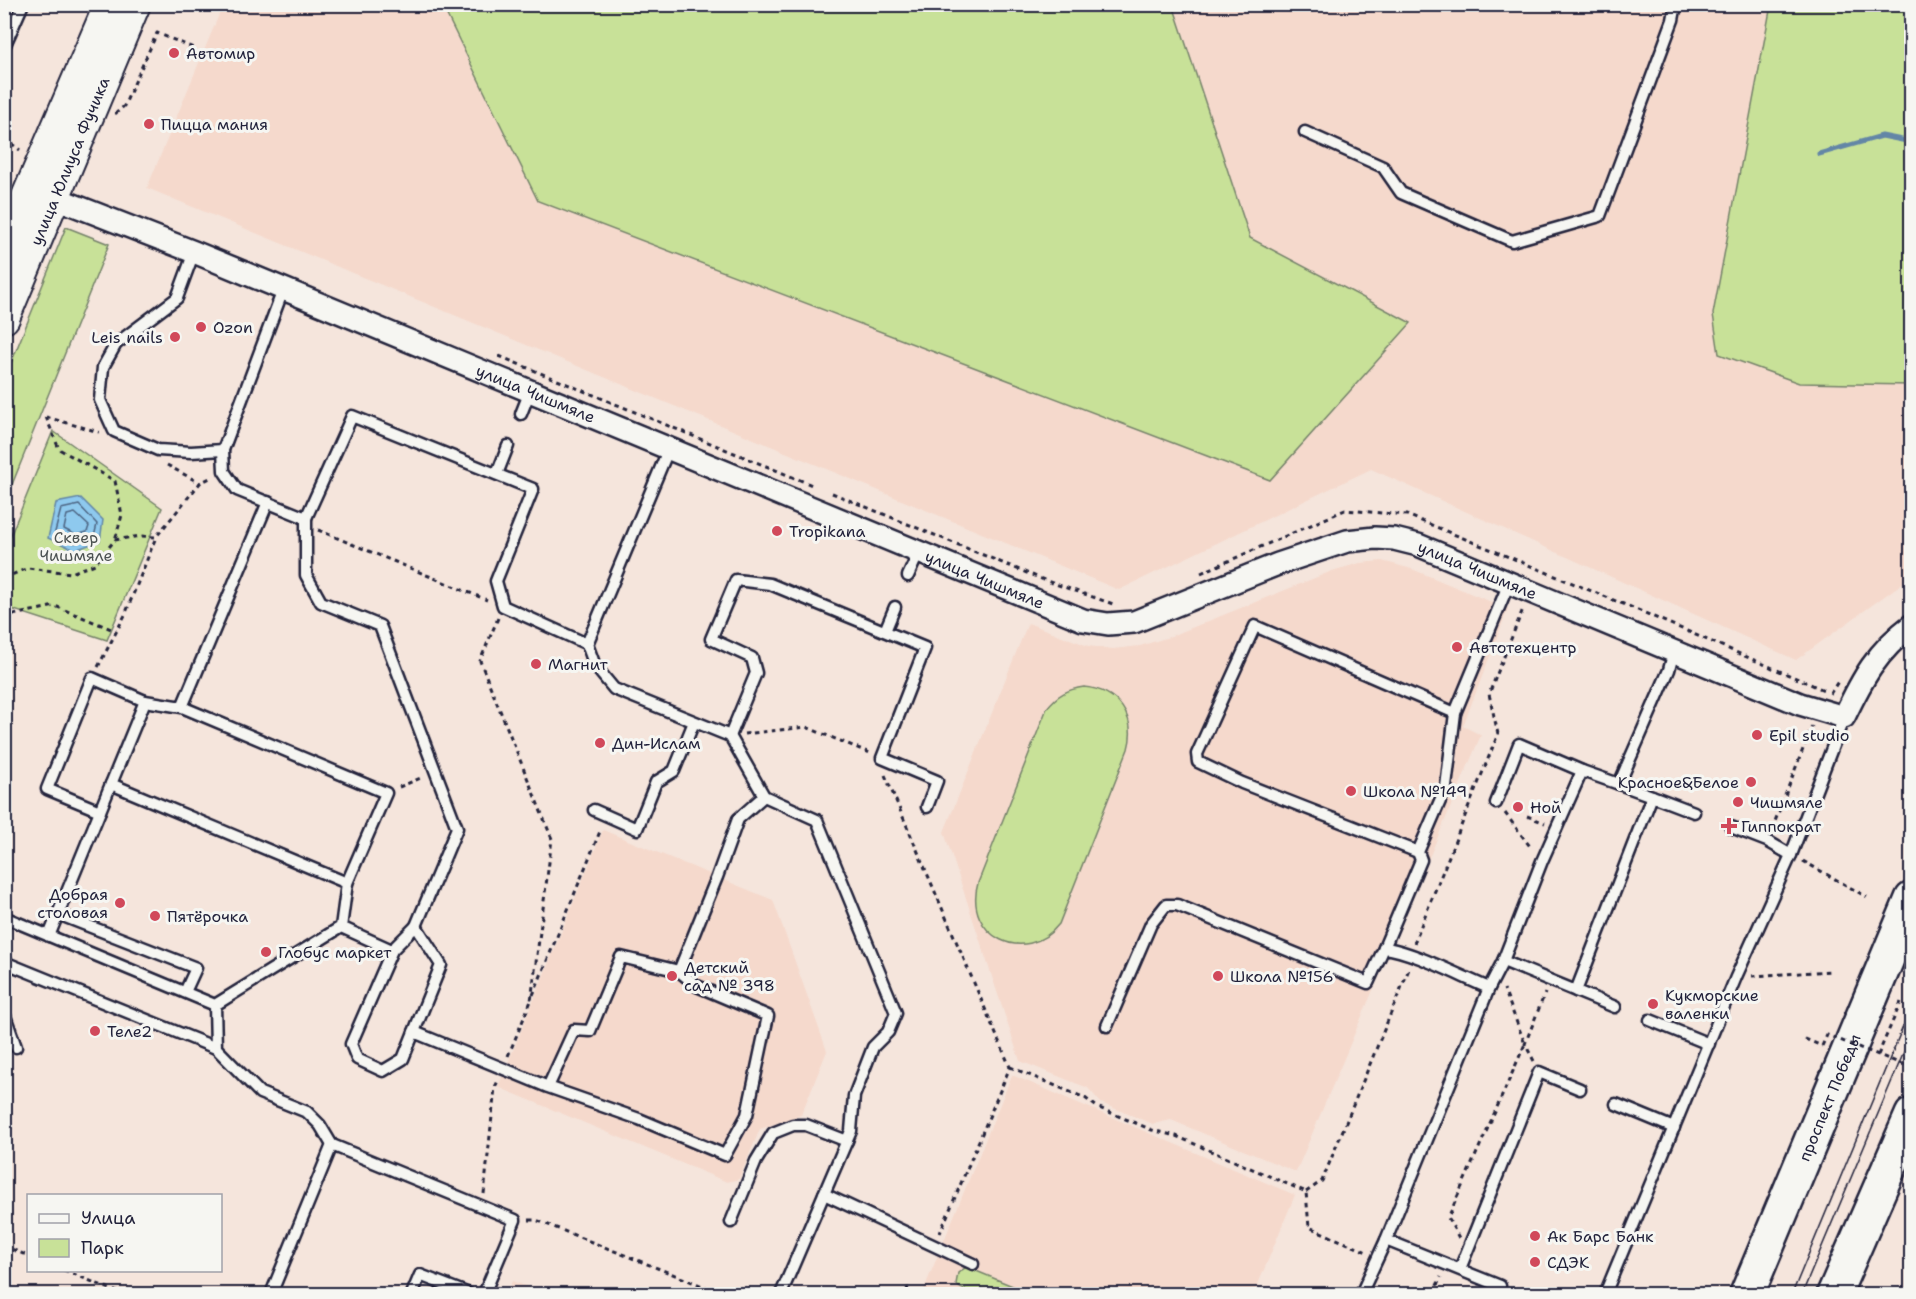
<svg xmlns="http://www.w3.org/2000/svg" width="1916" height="1299" font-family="'Shantell Sans',sans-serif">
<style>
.built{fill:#f5d9cc}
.green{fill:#c8e198;stroke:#75826a;stroke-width:1.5}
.water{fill:#8ec9ee;stroke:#6386a6;stroke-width:1.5}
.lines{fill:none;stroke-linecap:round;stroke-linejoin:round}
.shore{stroke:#4d6583;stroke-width:1.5}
.stream{stroke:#6386a6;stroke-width:5}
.service-casing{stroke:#22223b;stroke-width:15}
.minor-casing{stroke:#22223b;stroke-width:26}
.secondary-casing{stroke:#22223b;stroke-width:34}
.primary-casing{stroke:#22223b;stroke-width:38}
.path{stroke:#22223b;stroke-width:3;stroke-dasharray:4.5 4.5;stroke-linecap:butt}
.service{stroke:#f6f6f2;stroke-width:10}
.minor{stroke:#f6f6f2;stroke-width:21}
.secondary{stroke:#f6f6f2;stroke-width:30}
.primary{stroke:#f6f6f2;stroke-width:33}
.tram{stroke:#22223b;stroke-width:1.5}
.path-bridge{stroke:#22223b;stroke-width:3;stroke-dasharray:4.5 4.5;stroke-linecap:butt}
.poi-dot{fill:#d1495b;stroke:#f6f6f2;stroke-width:2}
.labels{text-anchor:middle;stroke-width:6;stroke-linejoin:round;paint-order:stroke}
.poi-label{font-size:16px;fill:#22223b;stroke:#f6f6f2;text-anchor:start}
.street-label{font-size:16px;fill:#22223b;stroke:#f6f6f2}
.park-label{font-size:16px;fill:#4c5252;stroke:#f6f6f2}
</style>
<rect width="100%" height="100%" fill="#f5e5dc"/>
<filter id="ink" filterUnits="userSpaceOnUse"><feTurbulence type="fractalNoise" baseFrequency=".0167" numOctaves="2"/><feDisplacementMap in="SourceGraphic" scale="12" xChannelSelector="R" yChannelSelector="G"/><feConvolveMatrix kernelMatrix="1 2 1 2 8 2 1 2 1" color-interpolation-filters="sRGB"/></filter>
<g filter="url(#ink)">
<g class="built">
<polygon points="223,5 1911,5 1911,577 1796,660 1371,469 1119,590 147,188"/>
<polygon points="1382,561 1412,569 1508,609 1463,726 1481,735 1296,1172 1171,1120 1153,1124 1101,1103 1088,1088 1020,1061 944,832 1028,623 1088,646 1113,649 1140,646 1169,637 1332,571 1360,563"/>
<polygon points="603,830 773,900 827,1051 801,1115 760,1129 739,1179 727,1182 498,1087"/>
<polygon points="1012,1075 1295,1195 1254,1294 922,1294"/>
<polygon points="512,1281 546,1294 507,1294"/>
</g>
<g class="green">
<polygon points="442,5 1173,5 1250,238 1411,323 1270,480 538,201"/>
<polygon points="1771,5 1911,5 1911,385 1799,383 1719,354 1713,314"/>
<polygon points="66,227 109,244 5,502 5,378"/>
<polygon points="53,431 162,508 107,640 5,607 5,549"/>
<path d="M1084,687C1118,690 1137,717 1128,749L1059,924C1025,967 963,936 978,883L1047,708C1057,695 1068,689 1084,687Z"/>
<path d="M965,1268H969L1032,1294C1012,1295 969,1299 956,1284L958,1273Z"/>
</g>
<polygon class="water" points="81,498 103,520 100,541 75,550 48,538 56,503"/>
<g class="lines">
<g class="shore">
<polygon points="79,505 97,524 94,537 75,543 57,535 55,532 61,509"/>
<polygon points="75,513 89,526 87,532 76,535 64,529 67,515"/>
</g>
<polyline class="stream" points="1819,154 1882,136 1912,142"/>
<g class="service-casing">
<g id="service">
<polyline points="4,47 23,4"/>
<polyline points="1305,132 1383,167 1401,193 1512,241 1600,216 1673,20 1676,4"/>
<polyline points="194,252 177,298 116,344 103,367 100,400 114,431 158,450 191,452 223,450"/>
<polyline points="283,290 223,450 224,471 237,490 306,518"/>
<polyline points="521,414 530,391"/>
<polyline points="669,448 587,644 595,666 614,689 730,736 756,673 752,658 711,639 736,580 770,584 925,648 882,758 937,781 927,807"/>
<polyline points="497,474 508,446"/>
<polyline points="908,576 919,552"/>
<polyline points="885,631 895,607"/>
<polyline points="182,707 145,701 111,784 347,883 386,793 182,707 268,502"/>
<polyline points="730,736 764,796 817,820 896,1013 888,1032 873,1047 854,1096 851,1131 781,1294"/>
<polyline points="111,784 100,811 47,789 92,678 145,701"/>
<polyline points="1652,796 1694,812"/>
<polyline points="1496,803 1519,744 1582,771"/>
<polyline points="594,810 637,829 656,782 674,771 694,722"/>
<polyline points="1731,827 1767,841 1791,855"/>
<polyline points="1418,852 1242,783 1198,762 1197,754 1255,626 1455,713 1509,583"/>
<polyline points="58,914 196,968 185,992"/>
<polyline points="4,917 215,1005 341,927 392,950"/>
<polyline points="416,926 457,828 380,626 321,602 306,575 306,518 352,416 533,489 496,581 503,606 587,644"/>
<polygon points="416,926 441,965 403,1059 383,1071 357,1059 351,1044 392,950"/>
<polyline points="341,927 347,883"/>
<polyline points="49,936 100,811"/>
<polyline points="1384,948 1421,860 1418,852 1446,787 1455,713"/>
<polyline points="1503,961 1576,991"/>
<polyline points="4,962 216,1048"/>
<polyline points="679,971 717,877 738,819 764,796"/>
<polyline points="215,1005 216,1048 260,1093 307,1112 320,1125 332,1145"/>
<polyline points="1615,1007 1576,991 1652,796 1619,784 1669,670 1674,651"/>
<polyline points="4,1013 16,1047"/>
<polyline points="1650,1020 1709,1044"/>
<path d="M1107,1026L1151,924L1166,905H1177L1368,983L1384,948C1410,950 1462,977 1489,988"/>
<polyline points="414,1032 548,1087 639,1119 725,1155 747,1115 768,1016 697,986 679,971 621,957 590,1031 574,1030 548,1087"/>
<polyline points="1616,1104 1674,1128"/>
<polyline points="824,1194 973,1264"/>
<polyline points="731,1222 756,1161 773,1133 793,1125 806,1125 847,1141"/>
<polyline points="1460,1269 1539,1072 1580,1089"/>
<polyline points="1500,1286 1386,1240 1489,988 1503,961 1542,861 1582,771 1619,784"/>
<polyline points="271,1294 332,1145 515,1220 484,1294"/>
<polyline points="412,1294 420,1275 469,1294"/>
<polyline points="1361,1294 1386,1240"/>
<polyline points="1605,1294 1736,977 1791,855 1844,717"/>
</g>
</g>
<g class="minor-casing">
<g id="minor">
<path id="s1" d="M43,193L194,252L1083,620L1108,624L1134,622L1278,564L1347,541L1375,538L1394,539L1418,545L1800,704L1844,717C1862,679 1877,651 1912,625"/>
</g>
</g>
<g class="secondary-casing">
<g id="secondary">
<polyline points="4,250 110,4"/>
<path id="s2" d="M4,318L135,4"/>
</g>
</g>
<g class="primary-casing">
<g id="primary">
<path id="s3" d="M1747,1294L1912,899"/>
<polyline points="1834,1294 1912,1115"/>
</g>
</g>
<g class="path">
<polyline points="115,114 124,106 157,33 196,49"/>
<polyline points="4,138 20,150"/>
<polyline points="499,356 812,485"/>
<polyline points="46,417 99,432"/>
<polyline points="46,417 59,449 115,481 122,515 115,540"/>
<polyline points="167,465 200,483"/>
<polyline points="832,493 1044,580 1113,604"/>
<polyline points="318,530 487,600"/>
<polyline points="1201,573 1345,510 1407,515 1633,608 1824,690"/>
<polyline points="4,578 28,568 71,573 95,564 115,540 140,536 156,537 200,483 212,477"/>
<polyline points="4,617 55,606 116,631"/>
<polyline points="498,618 480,661 552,839 531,1001"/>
<polyline points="98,667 125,615 156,537"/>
<polyline points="1830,694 1839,680"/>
<polyline points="744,734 806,727 870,753"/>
<polyline points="885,775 1010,1067 940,1233"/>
<polyline points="399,787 423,777"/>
<polyline points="1505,813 1532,849"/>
<polyline points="1527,816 1545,823"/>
<polyline points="1772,829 1812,726"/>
<polyline points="1803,861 1867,897"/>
<polyline points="1414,943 1498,734 1489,694 1523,609"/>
<polyline points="1752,976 1831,971"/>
<polyline points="533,995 601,829"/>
<polyline points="1805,1039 1822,1046"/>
<polyline points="1878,1055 1901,1002"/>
<polyline points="508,1056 531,1001"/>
<polyline points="1534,1061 1525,1044 1545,993"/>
<polyline points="1906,1066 1912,1054"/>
<polyline points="1010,1067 1085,1098 1097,1107 1152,1130 1176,1136 1306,1192 1309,1227 1367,1252"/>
<polyline points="1306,1192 1322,1181 1409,969"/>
<polyline points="484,1194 495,1087 498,1081"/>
<polyline points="529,1220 536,1220 723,1294"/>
<polyline points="1459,1238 1448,1218 1525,1044 1504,989"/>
<polyline points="4,1246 28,1256"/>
<polyline points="64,1270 122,1294"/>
<polyline points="907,1287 909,1294"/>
<polyline points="1433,1294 1441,1277"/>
</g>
<use href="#service" class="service"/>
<use href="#minor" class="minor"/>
<use href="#secondary" class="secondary"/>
<use href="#primary" class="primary"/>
<g class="tram">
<polyline points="1792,1294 1912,1005"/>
<polyline points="1802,1294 1912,1033"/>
</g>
<polyline class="path-bridge" points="1822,1046 1827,1035 1912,1068"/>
</g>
</g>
<g class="poi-dot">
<circle cx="174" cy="53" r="6"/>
<circle cx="149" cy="124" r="6"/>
<circle cx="201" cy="327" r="6"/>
<circle cx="175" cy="337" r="6"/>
<circle cx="777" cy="531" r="6"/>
<circle cx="1457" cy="647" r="6"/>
<circle cx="536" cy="664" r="6"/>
<circle cx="1757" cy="735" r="6"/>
<circle cx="600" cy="743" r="6"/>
<circle cx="1751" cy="782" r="6"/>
<circle cx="1351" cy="791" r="6"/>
<circle cx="1738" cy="802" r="6"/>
<circle cx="1518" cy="807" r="6"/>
<path d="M1726 817h6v6h6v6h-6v6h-6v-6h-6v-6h6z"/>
<circle cx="120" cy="903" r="6"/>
<circle cx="155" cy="916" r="6"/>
<circle cx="266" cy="952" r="6"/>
<circle cx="672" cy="976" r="6"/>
<circle cx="1218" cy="976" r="6"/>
<circle cx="1653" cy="1004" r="6"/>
<circle cx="95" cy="1031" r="6"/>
<circle cx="1535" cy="1236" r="6"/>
<circle cx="1535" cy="1262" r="6"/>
</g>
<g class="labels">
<g class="poi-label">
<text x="186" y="59">Автомир</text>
<text x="161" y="130">Пицца мания</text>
<text x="213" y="333">Ozon</text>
<text x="163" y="343" text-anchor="end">Leis nails</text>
<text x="789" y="537">Tropikana</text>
<text x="1469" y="653">Автотехцентр</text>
<text x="548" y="670">Магнит</text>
<text x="1769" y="741">Epil studio</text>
<text x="612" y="749">Дин-Ислам</text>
<text x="1739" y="788" text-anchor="end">Красное&amp;Белое</text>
<text x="1363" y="797">Школа №149</text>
<text x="1750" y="808">Чишмяле</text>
<text x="1530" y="813">Ной</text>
<text x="1741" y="832">Гиппократ</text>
<text x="108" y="900" text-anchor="end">Добрая<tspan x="108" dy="18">столовая</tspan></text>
<text x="167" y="922">Пятёрочка</text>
<text x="278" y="958">Глобус маркет</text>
<text x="684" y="973">Детский<tspan x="684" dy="18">сад № 398</tspan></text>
<text x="1230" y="982">Школа №156</text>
<text x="1665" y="1001">Кукморские<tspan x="1665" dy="18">валенки</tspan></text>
<text x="107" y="1037">Теле2</text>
<text x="1547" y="1242">Ак Барс Банк</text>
<text x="1547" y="1268">СДЭК</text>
</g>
<g class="street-label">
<text dy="6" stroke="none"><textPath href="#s2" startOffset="170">улица Юлиуса Фучика</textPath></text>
<text dy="6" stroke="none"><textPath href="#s1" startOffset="532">улица Чишмяле</textPath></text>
<text dy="6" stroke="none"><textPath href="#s1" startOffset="1540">улица Чишмяле</textPath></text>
<text dy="6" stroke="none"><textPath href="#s1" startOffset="1018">улица Чишмяле</textPath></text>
<text dy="6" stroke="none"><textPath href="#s3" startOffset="213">проспект Победы</textPath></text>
</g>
<g class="park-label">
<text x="76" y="543">Сквер<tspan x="76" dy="18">Чишмяле</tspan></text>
</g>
</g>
<rect width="1916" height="1299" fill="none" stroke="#f6f6f2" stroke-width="24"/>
<rect x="12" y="12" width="1892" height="1275" fill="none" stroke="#22223b" stroke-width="2" filter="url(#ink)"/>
<rect x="27" y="1194" width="195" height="78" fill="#f6f6f2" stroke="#a1a1a9" stroke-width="1.5"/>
<rect x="39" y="1214" width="30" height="9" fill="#f6f6f2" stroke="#a1a1a9" stroke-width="1.5"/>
<text x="81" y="1224" font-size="18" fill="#22223b">Улица</text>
<rect x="39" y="1239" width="30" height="18" fill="#c8e198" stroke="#a1a1a9" stroke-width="1.5"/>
<text x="81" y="1254" font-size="18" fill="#22223b">Парк</text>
</svg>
